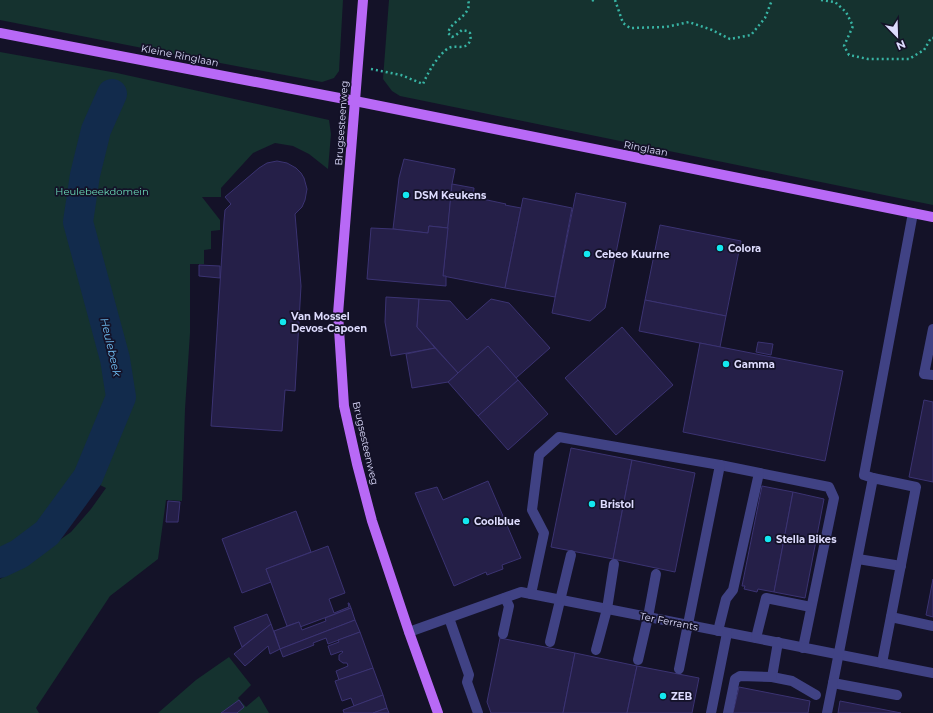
<svg xmlns="http://www.w3.org/2000/svg" width="933" height="713" font-family="Montserrat,sans-serif">
<style>
.green{fill:#15322f}
.lines{fill:none;stroke-linecap:round;stroke-linejoin:round}
.river{stroke:#122b4c;stroke-width:30}
.building{fill:#251f48;stroke:#3b3372}
.path{stroke:#38b4a4;stroke-width:2.5;stroke-dasharray:2 3;stroke-linecap:butt}
.minor{stroke:#404284;stroke-width:10}
.major{stroke:#b869f6;stroke-width:10}
.poi-dot{fill:#13e8f0;stroke:#141228;stroke-width:1.5}
.labels{text-anchor:middle;stroke-width:3.5;stroke-linejoin:round;paint-order:stroke}
.street-label{font-size:10px;fill:#dddbfd;stroke:#141228}
.park-label{font-size:10px;fill:#6ad9b6;stroke:#141228}
.poi-label{font-size:10px;font-weight:bold;fill:#dddbfd;stroke:#141228;text-anchor:start}
.water-label{font-size:11px;font-style:italic;fill:#70c0f6;stroke:#141228}
</style>
<rect width="100%" height="100%" fill="#141228"/>
<g class="green">
<polygon points="0,0 343,0 339,71 334,78 322,82 183,56 0,20"/>
<polygon points="389,0 933,0 933,205 400,96 392,91 383,79"/>
<polygon points="0,52 117,73 329,120 331,134 328,169 309,154 293,146 275,143 253,153 221,188 221,197 202,197 220,220 220,230 211,231 211,249 204,250 204,264 190,264 190,333 185,409 182,501 166,500 158,559 110,596 36,708 39,713 0,713 0,579 25,565 71,532 91,509 106,488 88,479 47,525 30,542 4,550 0,552"/>
<polygon points="229,657 251,685 238,698 246,707 259,696 269,713 158,713 196,680"/>
</g>
<g class="lines">
<polyline class="river" points="0,563 19,554 47,533 88,477 121,397 115,359 78,222 85,175 96,130 112,94"/>
</g>
<g class="building">
<polygon points="404,159 455,169 452,184 448,228 429,226 428,233 393,229 399,178"/>
<polygon points="277,161 287,163 296,168 301,173 304,178 307,189 305,200 302,207 295,214 301,286 295,391 285,390 282,431 211,426 224,221 225,210 231,204 225,197 259,168 267,163"/>
<polygon points="452,184 474,188 473,197 506,204 505,205 521,208 505,288 443,276"/>
<polygon points="576,193 626,203 605,308 590,321 552,313"/>
<polygon points="523,198 572,208 555,297 505,288"/>
<polygon points="660,225 741,241 726,316 645,300"/>
<polygon points="429,226 448,228 443,276 446,276 446,286 367,279 371,228 393,229 428,233"/>
<polygon points="199,265 220,266 220,278 199,276"/>
<polygon points="386,297 419,299 417,327 435,348 391,356 385,322"/>
<polygon points="419,299 450,301 467,320 491,299 509,303 550,348 516,378 488,346 458,373 417,327"/>
<polygon points="645,300 726,316 720,347 639,331"/>
<polygon points="622,327 673,385 616,435 565,378"/>
<polygon points="758,342 773,344 771,355 756,352"/>
<polygon points="700,343 843,371 825,461 683,432"/>
<polygon points="488,346 518,380 478,416 448,382"/>
<polygon points="435,348 458,373 448,382 412,388 406,354"/>
<polygon points="518,380 548,414 508,450 478,416"/>
<polygon points="924,400 933,402 933,482 909,477"/>
<polygon points="571,448 632,460 613,559 551,547"/>
<polygon points="632,460 695,473 675,572 613,559"/>
<polygon points="488,481 521,558 502,565 503,569 487,575 486,572 454,586 415,493 437,487 443,500"/>
<polygon points="762,486 793,492 774,592 758,589 757,592 744,589 745,586 742,586"/>
<polygon points="793,492 824,499 805,598 774,592"/>
<polygon points="168,501 180,502 178,522 166,522"/>
<polygon points="296,511 311,552 266,569 271,582 242,593 222,539"/>
<polygon points="328,546 345,593 329,599 334,613 349,607 348,603 349,603 351,608 300,627 299,622 287,626 266,569"/>
<polygon points="933,579 933,617 926,615"/>
<polygon points="351,608 355,620 280,649 274,631 299,622 302,630 326,621 325,618"/>
<polygon points="267,614 271,624 242,647 234,627"/>
<polygon points="355,620 360,632 328,644 326,638 313,643 314,645 283,657 280,649"/>
<polygon points="271,624 280,649 270,654 268,646 245,666 234,654"/>
<polygon points="360,632 373,668 339,680 336,671 348,666 347,663 343,663 339,660 339,655 343,652 342,651 331,655 328,646 339,642 338,640"/>
<polygon points="500,638 575,653 563,713 491,713 487,702"/>
<polygon points="575,653 637,666 627,713 563,713"/>
<polygon points="637,666 699,678 692,713 627,713"/>
<polygon points="373,668 383,695 354,706 351,698 342,701 335,681"/>
<polygon points="739,687 810,701 808,713 733,713"/>
<polygon points="383,695 387,708 373,713 344,713 343,710"/>
<polygon points="239,700 244,707 237,713 221,713"/>
<polygon points="840,701 901,713 838,713"/>
<polygon points="387,708 389,713 373,713"/>
</g>
<g class="lines">
<g class="path">
<polyline points="592,0 594,1 595,0"/>
<polyline points="615,0 623,23 630,28 666,27 689,22 712,30 730,39 751,35 765,18 772,0"/>
<polyline points="821,0 835,2 846,12 853,26 844,46 849,55 868,59 909,59 924,50 931,38 933,38"/>
<path d="M371,69L401,75L423,84C427,74 439,53 449,48C454,45 462,49 467,45C471,42 471,37 470,33L467,31L462,30L456,35L452,37L448,33C451,20 473,16 468,0"/>
</g>
<g class="minor">
<polyline points="933,329 924,374 933,375"/>
<polyline points="873,478 864,475 913,213"/>
<polyline points="858,559 901,566"/>
<polyline points="531,594 544,533 532,510 539,455 559,437 720,465 829,487 834,498 803,648"/>
<polyline points="891,617 933,626"/>
<polyline points="449,618 469,675 467,682 478,713"/>
<polyline points="718,631 726,599 733,590 759,473"/>
<polyline points="409,632 521,592 933,673"/>
<polyline points="503,634 509,606 505,598"/>
<polyline points="756,638 766,598 811,607"/>
<polyline points="550,642 571,555"/>
<polyline points="778,642 772,677 792,681 816,695"/>
<polyline points="596,650 607,609 614,564"/>
<polyline points="638,660 648,617 656,574"/>
<polyline points="882,663 916,487 873,478 833,683 897,695"/>
<polyline points="679,669 720,465"/>
<polyline points="711,713 727,633"/>
<polyline points="728,713 735,679 740,676 772,677"/>
<polyline points="827,713 833,683"/>
</g>
<g class="major">
<polyline points="363,0 338,314 344,406 357,464 372,521 409,632 438,713"/>
<polyline points="0,33 355,101 933,217"/>
</g>
</g>
<g class="poi-dot">
<circle cx="406" cy="195" r="4"/>
<circle cx="720" cy="248" r="4"/>
<circle cx="587" cy="254" r="4"/>
<circle cx="283" cy="322" r="4"/>
<circle cx="726" cy="364" r="4"/>
<circle cx="592" cy="504" r="4"/>
<circle cx="466" cy="521" r="4"/>
<circle cx="768" cy="539" r="4"/>
<circle cx="663" cy="696" r="4"/>
</g>
<g class="labels">
<g class="street-label">
<text transform="translate(180 55) rotate(11)" y="4">Kleine Ringlaan</text>
<text transform="translate(341 123) rotate(-86)" y="4">Brugsesteenweg</text>
<text transform="translate(646 148) rotate(11)" y="4">Ringlaan</text>
<text transform="translate(366 443) rotate(77)" y="4">Brugsesteenweg</text>
<text transform="translate(669 621) rotate(11)" y="4">Ter Ferrants</text>
</g>
<g class="park-label">
<text x="102" y="195">Heulebeekdomein</text>
</g>
<g class="poi-label">
<text x="414" y="199">DSM Keukens</text>
<text x="728" y="252">Colora</text>
<text x="595" y="258">Cebeo Kuurne</text>
<text x="291" y="320">Van Mossel<tspan x="291" dy="12">Devos-Capoen</tspan></text>
<text x="734" y="368">Gamma</text>
<text x="600" y="508">Bristol</text>
<text x="474" y="525">Coolblue</text>
<text x="776" y="543">Stella Bikes</text>
<text x="671" y="700">ZEB</text>
</g>
<g class="water-label">
<text transform="translate(111 347) rotate(77)" y="4">Heulebeek</text>
</g>
</g>
<g transform="translate(897 36) rotate(157)" stroke="#141228" stroke-width="3" paint-order="stroke">
<path d="M0-3L7 15L0 10L-7 15Z" fill="#dddbfd"/>
<text y="-6" font-size="11" font-weight="bold" text-anchor="middle" fill="#dddbfd">N</text>
</g>
</svg>
